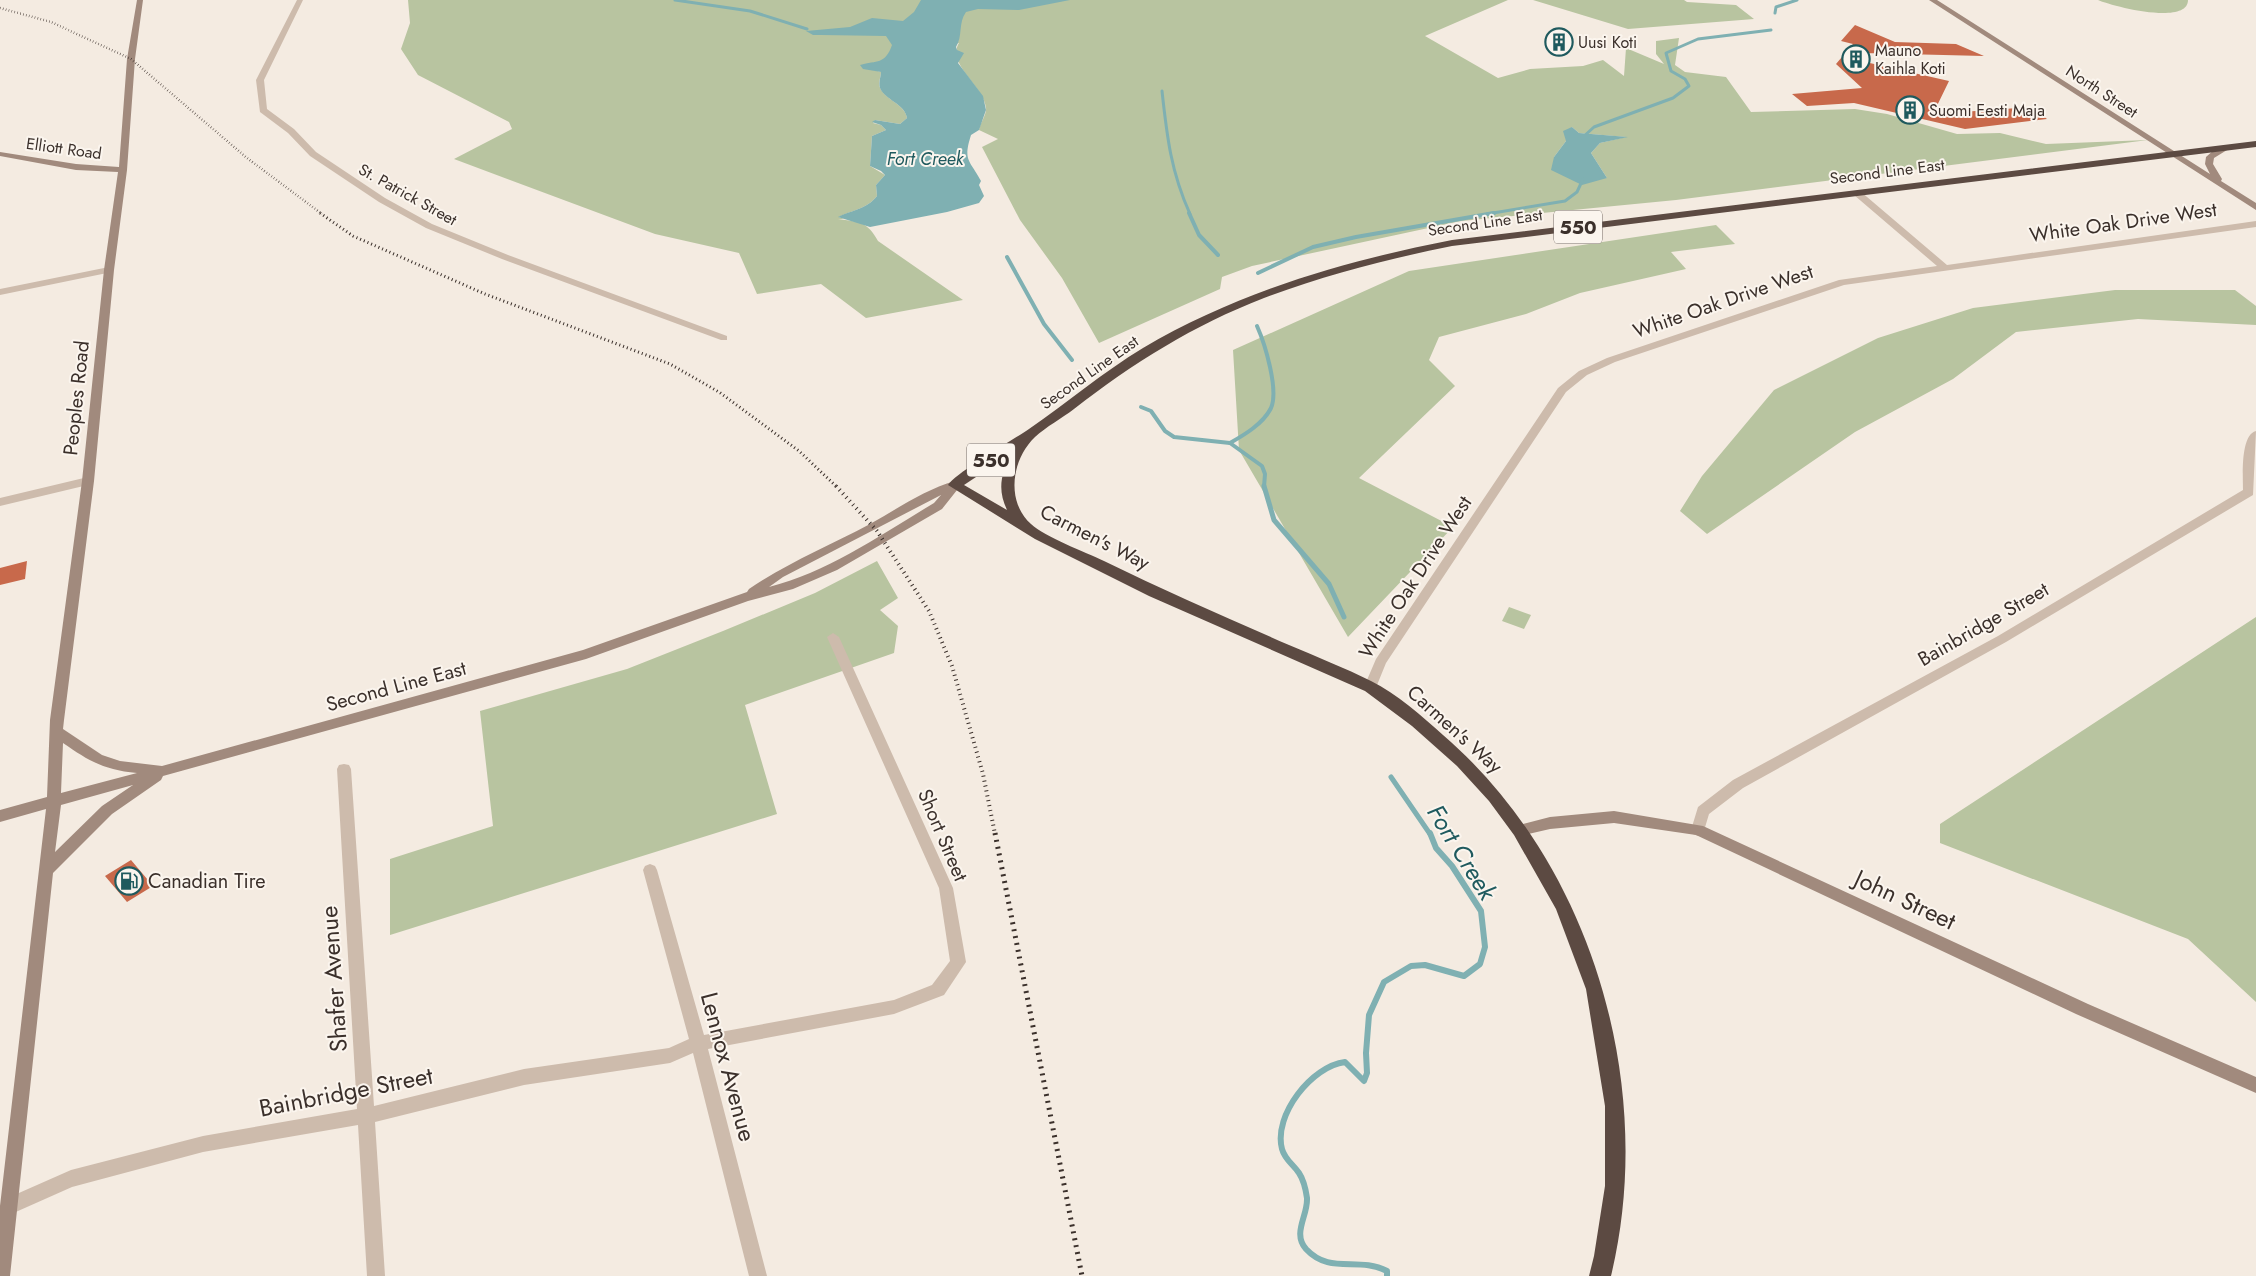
<svg xmlns="http://www.w3.org/2000/svg" width="2256" height="1276" font-family="Jost,sans-serif">
<style>
.green{fill:#b8c4a0;fill-rule:evenodd}
.water{fill:#7fb0b2}
.lines{fill:none;stroke-linecap:round;stroke-linejoin:round}
.stream-far3{stroke:#7fb0b2;stroke-width:3}
.stream-far2{stroke:#7fb0b2;stroke-width:4}
.stream-far1{stroke:#7fb0b2;stroke-width:5}
.stream{stroke:#7fb0b2;stroke-width:6}
.building{fill:#c8694b}
.street{fill:#cdbbac;fill-rule:evenodd}
.secondary{fill:#a18a7d;fill-rule:evenodd}
.highway{fill:#5c4a42;fill-rule:evenodd}
.rail-far3{stroke:#3b302b;stroke-width:2.5;stroke-dasharray:0.5 2.5;stroke-linecap:butt}
.rail-far2{stroke:#3b302b;stroke-width:3;stroke-dasharray:1 3;stroke-linecap:butt}
.rail-far1{stroke:#3b302b;stroke-width:4;stroke-dasharray:1 4;stroke-linecap:butt}
.rail{stroke:#3b302b;stroke-width:5;stroke-dasharray:2 5;stroke-linecap:butt}
.labels{text-anchor:middle;stroke-width:4;stroke-linejoin:round;paint-order:stroke}
.far-poi-label{font-size:16px;fill:#3b302b;stroke:#fbf5ee;text-anchor:start}
.far-street-label{font-size:16px;fill:#3b302b;stroke:#fbf5ee}
.far-water-label{font-size:18px;font-style:italic;fill:#1f5a5e;stroke:#fbf5ee}
.shield{fill:#fbf5ee;stroke:#756b66;stroke-width:1}
.shield-label{font-size:19px;font-weight:bold;fill:#3b302b}
.street-label{font-size:20px;fill:#3b302b;stroke:#fbf5ee}
.poi-label{font-size:20px;fill:#3b302b;stroke:#fbf5ee;text-anchor:start}
.near-street-label{font-size:24px;fill:#3b302b;stroke:#fbf5ee}
.near-water-label{font-size:25px;font-style:italic;fill:#1f5a5e;stroke:#fbf5ee}
</style>
<rect width="100%" height="100%" fill="#f4ebe1"/>
<g class="green">
<path d="M408,0H1508L1425,36L1498,78L1530,69L1583,66L1603,60L1624,76L1626,48L1664,64L1656,54V41L1679,38L1675,65L1685,72L1726,77L1751,112L1855,109L1887,114L1957,134L2000,133L2046,144L2148,140L1676,200L1461,221L1252,266L1222,277L1220,289L1099,343L1062,278L1020,220L982,147L998,139L979,130C980,123 987,114 986,108C984,86 946,64 959,43L873,63L874,70L881,72C881,76 879,80 879,84C881,99 905,103 907,118L900,124L875,120L873,123L881,125L886,130L872,136L870,166L885,175L876,185L877,196C867,209 852,210 839,217L844,219H838C859,222 867,221 878,241L963,300L866,318L821,284L757,294L739,253L655,234L454,159L512,129L509,122L418,75L401,49L410,23ZM1572,127L1579,133L1626,137L1600,143L1591,153L1607,178L1554,157L1566,141Z"/>
<polygon points="1533,0 1684,0 1687,2 1736,5 1754,19 1628,29"/>
<path d="M2098,0H2188C2188,26 2111,6 2098,0Z"/>
<polygon points="1716,225 1735,244 1671,252 1686,269 1580,293 1526,314 1439,337 1429,360 1455,386 1359,478 1453,527 1348,637 1239,450 1233,350 1409,271"/>
<polygon points="2115,290 2235,290 2256,306 2256,325 2138,319 2016,332 1953,379 1855,432 1707,534 1680,511 1702,476 1774,390 1878,338 1973,308"/>
<polygon points="877,561 898,598 880,610 898,626 894,653 745,705 777,814 390,935 390,859 493,826 480,711 627,669 723,631 815,593"/>
<polygon points="1509,607 1531,615 1524,629 1502,621"/>
<polygon points="2256,617 2256,1002 2188,939 1940,843 1940,824"/>
</g>
<g class="water">
<path d="M921,0H1070L1019,10L978,9L966,12C958,23 963,36 956,47L957,50L964,53L958,63L983,96L986,110L979,130L971,135C963,161 969,159 981,181L979,185L984,196L979,203L947,212L870,227L838,217C852,210 867,209 877,196L876,185L885,175L881,171L870,166L872,136L886,130L881,125L872,122L875,120L900,124L907,118C905,104 885,100 880,88C878,82 881,77 881,72L863,69L860,65C877,60 885,65 892,45L886,36L821,35H813L806,31L850,27L872,18L903,21L914,12Z"/>
<polygon points="1572,127 1579,133 1628,137 1600,143 1591,153 1607,178 1582,185 1551,170 1554,157 1566,141 1563,131"/>
</g>
<g class="lines">
<g class="stream-far3">
<polyline points="675,0 750,11 807,29"/>
<polyline points="1775,13 1776,7 1797,0"/>
<path d="M1162,91C1167,137 1171,172 1190,214"/>
<polyline points="1582,138 1594,127 1673,98 1689,86 1685,79 1671,71 1666,53 1698,39 1771,30"/>
<polyline points="1487,214 1565,201 1577,192 1583,179"/>
</g>
<g class="stream-far2">
<polyline points="1189,213 1199,235 1218,255"/>
<polyline points="1007,257 1044,324 1072,360"/>
<polyline points="1258,273 1313,247 1356,237 1494,213"/>
<polyline points="1141,407 1151,411 1165,431 1174,437 1230,443 1262,466 1265,474 1264,487"/>
<path d="M1230,443C1244,435 1263,424 1271,408C1279,390 1265,344 1257,326"/>
</g>
<g class="stream-far1">
<polyline points="1264,486 1274,520 1329,584 1344,617"/>
<polyline points="1391,777 1430,834"/>
</g>
<path class="stream" d="M1387,1276V1271C1358,1256 1330,1275 1306,1249C1292,1233 1308,1216 1307,1198C1306,1191 1303,1179 1299,1173C1293,1164 1285,1160 1282,1149C1273,1115 1312,1066 1345,1062L1364,1081L1367,1073L1366,1053L1369,1015L1384,982L1411,966L1425,965L1464,976L1480,964L1485,947L1481,911L1452,866L1436,848L1430,833"/>
</g>
<g class="building">
<polygon points="1855,25 1895,42 1956,44 1984,56 1862,53 1861,61 1949,81 1933,114 2032,107 2047,119 1965,129 1854,103 1807,106 1792,94 1862,88 1836,64 1853,44 1841,41"/>
<polygon points="27,561 25,579 0,585 0,568"/>
<polygon points="131,860 153,886 127,902 105,876"/>
</g>
<g class="lines">
<g class="street">
<polygon points="297,0 303,0 264,80 267,109 294,129 316,152 385,198 432,224 508,255 727,336 727,340 721,340 502,259 426,228 379,202 310,156 288,133 260,112 256,80"/>
<polygon points="1854,191 1860,191 1947,265 2256,221 2256,227 1844,285 1615,362 1587,375 1566,392 1386,663 1375,690 1365,690 1364,687 1376,659 1558,388 1579,371 1607,358 1839,280 1937,266 1854,195"/>
<polygon points="109,267 112,268 112,272 0,295 0,289"/>
<path d="M2256,431L2253,495L2006,642L1743,788L1709,814L1703,834L1698,836L1693,834L1691,830L1698,807L1733,780L1998,636L2243,490C2243,477 2240,435 2256,431Z"/>
<polygon points="88,477 92,478 94,481 92,484 0,506 0,498"/>
<polygon points="833,633 839,637 953,888 966,962 944,995 894,1014 708,1049 767,1276 749,1276 693,1053 670,1063 524,1085 375,1122 385,1276 367,1276 358,1125 203,1152 72,1187 9,1215 3,1212 0,1206 3,1200 71,1170 203,1136 357,1109 337,769 339,765 344,764 349,765 351,769 374,1106 524,1069 669,1048 689,1039 643,870 645,866 650,864 655,866 657,870 704,1035 894,1000 932,985 950,961 939,888 827,637"/>
</g>
<g class="secondary">
<path d="M137,0H143L135,59L127,170L114,270L94,481L64,720L63,729L102,755L120,761L162,766L583,650L747,592L749,589C787,563 829,546 870,524C897,509 924,490 955,481L961,485L942,509L837,570L793,589L748,601L586,659L163,776L161,780L112,814L53,873L10,1276H0V1206L46,809L0,822V810L47,797L50,720L82,481L104,270L118,172L76,170L0,156V152L76,164L119,167L127,59ZM941,495L934,503C882,534 828,572 769,587L783,577ZM63,743C89,761 104,770 137,773L61,793ZM133,785L102,806L55,852L61,805Z"/>
<polygon points="1929,0 1937,0 2210,174 2205,164 2206,157 2215,149 2227,146 2227,150 2214,158 2213,164 2222,179 2221,181 2256,203 2256,210"/>
<polygon points="1614,811 1703,826 2088,1004 2256,1077 2256,1093 2076,1014 1696,835 1614,823 1550,829 1520,836 1515,834 1513,830 1515,826 1550,817"/>
</g>
<path class="highway" d="M2256,141V147L1452,246C1388,259 1325,275 1264,298C1194,325 1133,363 1074,409C1062,418 1046,427 1035,437C1011,460 1006,502 1031,524C1045,537 1085,552 1104,561C1165,591 1227,618 1289,645C1317,657 1345,668 1371,681C1397,694 1422,716 1443,735C1592,863 1657,1086 1611,1276H1589L1594,1256L1605,1186V1106L1586,989L1556,909L1514,835L1489,801L1457,766L1412,726L1365,691L1149,596L1035,539L948,485C957,472 1013,440 1029,429C1067,403 1103,372 1143,348C1238,292 1344,261 1452,240ZM1012,453C1001,473 997,489 1007,510L964,485Z"/>
<polyline class="rail-far3" points="0,8 51,22 131,59 247,158 322,214"/>
<polyline class="rail-far2" points="320,213 353,236 485,294 670,364 719,392 799,451 837,487"/>
<polyline class="rail-far1" points="836,486 877,531 929,611 952,666 983,774 995,834"/>
<polyline class="rail" points="995,833 1082,1276"/>
</g>
<defs>
<g id="building-ring" transform="scale(1.4375)"><circle r="9.5" fill="#fbf5ee" stroke="#1f5a5e" stroke-width="1.5"/><path d="M-4-6H4V6H1V3H-1V6H-4ZM-2.5-4.3h1.7v1.8h-1.7ZM.8-4.3h1.7v1.8H.8ZM-2.5-1h1.7V.8h-1.7ZM.8-1h1.7V.8H.8Z" fill="#1f5a5e"/></g>
<g id="fuel-ring" transform="scale(1.4375)"><circle r="9.5" fill="#fbf5ee" stroke="#1f5a5e" stroke-width="1.5"/><path d="M-5.5-6h7V0h2V4h1.3V-2.5L3-4.5l.8-.8L6-3V5H2.5V1h-1V6h-7ZM-4.2-4.7v3.2H.2V-4.7Z" fill="#1f5a5e"/></g>
</defs>
<g fill-rule="evenodd">
<use href="#building-ring" x="1559" y="42"/>
<use href="#building-ring" x="1856" y="59"/>
<use href="#building-ring" x="1910" y="110"/>
<use href="#fuel-ring" x="129" y="881"/>
</g>
<g class="labels">
<g class="far-poi-label">
<text x="1578" y="48">Uusi Koti</text>
<text x="1875" y="56">Mauno<tspan x="1875" dy="18">Kaihla Koti</tspan></text>
<text x="1929" y="116">Suomi Eesti Maja</text>
</g>
<g class="far-street-label">
<text transform="translate(2102 91) rotate(33)" y="6">North Street</text>
<text transform="translate(64 148) rotate(8)" y="6">Elliott Road</text>
<text transform="translate(1887 171) rotate(-7)" y="6">Second Line East</text>
<text transform="translate(408 194) rotate(29)" y="6">St. Patrick Street</text>
<text transform="translate(1485 222) rotate(-8)" y="6">Second Line East</text>
<text transform="translate(1089 372) rotate(-35)" y="6">Second Line East</text>
</g>
<g class="far-water-label">
<text x="925" y="165">Fort Creek</text>
</g>
<g class="shield">
<rect x="1554" y="210.5" width="48" height="33" rx="4"/>
<rect x="967" y="443.5" width="48" height="33" rx="4"/>
</g>
<g class="shield-label">
<text x="1578" y="234">550</text>
<text x="991" y="467">550</text>
</g>
<g class="street-label">
<text transform="translate(2123 222) rotate(-8)" y="7">White Oak Drive West</text>
<text transform="translate(1723 301) rotate(-19)" y="7">White Oak Drive West</text>
<text transform="translate(76 398) rotate(-84)" y="7">Peoples Road</text>
<text transform="translate(1095 537) rotate(27)" y="7">Carmen's Way</text>
<text transform="translate(1415 577) rotate(-57)" y="7">White Oak Drive West</text>
<text transform="translate(1983 624) rotate(-30)" y="7">Bainbridge Street</text>
<text transform="translate(396 686) rotate(-15)" y="7">Second Line East</text>
<text transform="translate(1455 729) rotate(42)" y="7">Carmen's Way</text>
<text transform="translate(943 835) rotate(67)" y="7">Short Street</text>
</g>
<g class="poi-label">
<text x="148" y="888">Canadian Tire</text>
</g>
<g class="near-street-label">
<text transform="translate(1905 900) rotate(25)" y="8">John Street</text>
<text transform="translate(334 979) rotate(-94)" y="8">Shafer Avenue</text>
<text transform="translate(728 1067) rotate(75)" y="8">Lennox Avenue</text>
<text transform="translate(346 1092) rotate(-11)" y="8">Bainbridge Street</text>
</g>
<g class="near-water-label">
<text transform="translate(1462 852) rotate(58)" y="9">Fort Creek</text>
</g>
</g>
</svg>
